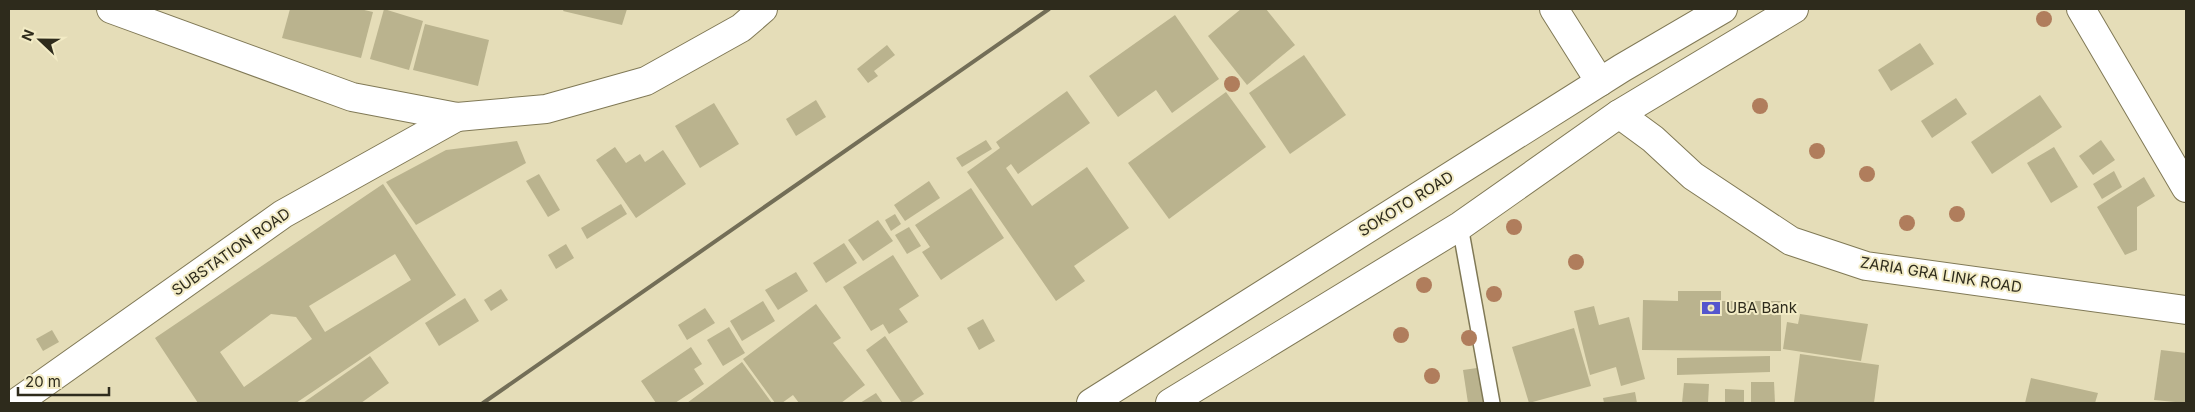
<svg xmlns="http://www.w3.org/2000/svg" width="2195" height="412" font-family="Inter,sans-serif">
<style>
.building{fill:#bab38e;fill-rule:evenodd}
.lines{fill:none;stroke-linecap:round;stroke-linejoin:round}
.service-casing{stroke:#807956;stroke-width:18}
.minor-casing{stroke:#807956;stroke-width:30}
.tertiary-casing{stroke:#807956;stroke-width:30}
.primary-casing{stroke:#807956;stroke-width:30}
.service{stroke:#fff;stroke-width:15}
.minor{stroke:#fff;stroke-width:28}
.tertiary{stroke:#fff;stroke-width:28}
.primary{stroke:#fff;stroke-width:28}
.rail{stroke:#736e57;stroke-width:4}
.tree{fill:#b07d5c}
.labels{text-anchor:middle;stroke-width:4;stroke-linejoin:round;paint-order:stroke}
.street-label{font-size:15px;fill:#2e2b1c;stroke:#f2ebc5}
.poi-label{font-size:15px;fill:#2e2b1c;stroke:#f2ebc5;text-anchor:start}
</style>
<rect width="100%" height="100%" fill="#e5ddb8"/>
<g class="building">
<polygon points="290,9 360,9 373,12 361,58 282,38"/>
<polygon points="384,9 423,21 409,70 370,59"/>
<polygon points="564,9 627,9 622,25 563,11"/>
<polygon points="1241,9 1266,9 1295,45 1247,85 1208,36"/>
<polygon points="1175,15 1219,79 1172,113 1156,90 1118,117 1089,76"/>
<polygon points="425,24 489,40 478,86 413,70"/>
<polygon points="1920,43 1934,64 1891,91 1878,70"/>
<polygon points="887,45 895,55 874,71 878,76 868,83 857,69"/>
<polygon points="1304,55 1346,115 1290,154 1249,93"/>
<polygon points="1067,91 1090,123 1018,174 1011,164 1006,168 1032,206 1087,167 1129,228 1074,266 1085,281 1056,301 967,172 1000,148 996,142"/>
<polygon points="1226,92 1266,147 1169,219 1128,163"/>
<polygon points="2040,95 2062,127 1992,174 1971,142"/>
<polygon points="1956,98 1967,114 1932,138 1921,121"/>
<polygon points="816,100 826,117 796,136 786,119"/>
<polygon points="714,103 739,144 700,168 675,126"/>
<polygon points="986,140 992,149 962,167 956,158"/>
<polygon points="2101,140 2115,160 2093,175 2079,156"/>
<polygon points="517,141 526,163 416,225 386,182 446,150"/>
<polygon points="615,147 626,163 640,154 645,162 663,150 686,184 636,218 596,160"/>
<polygon points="2054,147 2078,187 2051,203 2027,163"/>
<polygon points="2114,171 2122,187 2102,199 2093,184"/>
<polygon points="539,174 560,210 548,217 526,181"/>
<polygon points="2144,177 2155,196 2137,207 2137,250 2125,255 2097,207"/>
<polygon points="929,181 940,198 905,221 894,205"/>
<path d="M383,184L456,295L296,403H198L155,338ZM395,254L411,280L325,332L309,306ZM271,314L296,317L312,339L244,387L220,352Z"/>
<polygon points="971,188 1004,238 941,280 922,252 930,247 915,225"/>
<polygon points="621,204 627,214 587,239 581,228"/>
<polygon points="895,214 901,224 891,231 885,220"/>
<polygon points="878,220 893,241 863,261 848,240"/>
<polygon points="909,227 921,246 907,254 895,235"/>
<polygon points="844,243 857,263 826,283 813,263"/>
<polygon points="566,244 574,258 556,269 548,255"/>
<polygon points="893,255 919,296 899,309 908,322 889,334 883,324 871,331 843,287"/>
<polygon points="796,272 808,291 778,310 765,290"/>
<polygon points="501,289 508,300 491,311 484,300"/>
<polygon points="1678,291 1721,291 1721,301 1781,301 1781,351 1642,350 1643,300 1678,301"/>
<polygon points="465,298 479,321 439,346 425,323"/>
<polygon points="763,301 775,321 742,341 730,321"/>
<polygon points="816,304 841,338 833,343 865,385 841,403 799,403 793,395 782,403 775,403 743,359"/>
<polygon points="1594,306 1599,325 1629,317 1645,379 1621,386 1616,367 1590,375 1574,311"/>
<polygon points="705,308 715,323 687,340 678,325"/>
<polygon points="1800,314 1868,324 1861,361 1783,349 1787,322 1798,324"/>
<polygon points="983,319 995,341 979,350 967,328"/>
<polygon points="729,327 745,353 723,366 707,340"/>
<polygon points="1574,328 1591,386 1529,403 1512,347"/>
<polygon points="52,330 59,342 43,351 36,339"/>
<polygon points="885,336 924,394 910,403 902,403 866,350"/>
<polygon points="691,347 702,364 694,369 704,384 675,403 656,403 641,381"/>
<polygon points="2161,350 2186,353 2186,403 2154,400"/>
<polygon points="1800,354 1879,365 1874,403 1794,402"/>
<polygon points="370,356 389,383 361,403 303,403"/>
<polygon points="1770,356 1770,372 1677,375 1677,358"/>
<polygon points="742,362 772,403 687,403"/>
<polygon points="1484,367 1489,403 1468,403 1463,370"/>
<polygon points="2031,378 2098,393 2095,403 2025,403"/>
<polygon points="1751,382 1774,382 1775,403 1751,403"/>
<polygon points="1684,383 1709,384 1708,403 1682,403"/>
<polygon points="1725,389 1744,390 1744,403 1725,403"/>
<polygon points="1635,392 1637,403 1604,403 1603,398"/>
<polygon points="876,393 883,403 860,403"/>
</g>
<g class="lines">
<g class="service-casing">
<polyline id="service" points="1460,226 1492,403"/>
</g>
<g class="minor-casing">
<g id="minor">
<polyline points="111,9 352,97 457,117 546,109 646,81 741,28 763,9"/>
<polyline points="2081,9 2186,188"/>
<polyline points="1619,114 1653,139 1693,176 1791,241 1866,266 2186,310"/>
<polyline points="16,403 283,214 457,117"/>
</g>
</g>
<g class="tertiary-casing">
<polyline id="tertiary" points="1554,9 1600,82"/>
</g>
<g class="primary-casing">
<g id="primary">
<polyline points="1091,403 1622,68 1723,9"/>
<polyline points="1170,403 1460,226 1619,114 1794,9"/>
</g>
</g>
<use href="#service" class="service"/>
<use href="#minor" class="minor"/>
<use href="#tertiary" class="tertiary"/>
<use href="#primary" class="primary"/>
<polyline class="rail" points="483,403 1049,9"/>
</g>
<g class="tree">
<circle cx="2044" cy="19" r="8"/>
<circle cx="1232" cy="84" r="8"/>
<circle cx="1760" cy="106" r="8"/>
<circle cx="1817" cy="151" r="8"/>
<circle cx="1867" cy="174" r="8"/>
<circle cx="1957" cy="214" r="8"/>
<circle cx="1907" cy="223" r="8"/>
<circle cx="1514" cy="227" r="8"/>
<circle cx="1576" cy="262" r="8"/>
<circle cx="1424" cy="285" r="8"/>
<circle cx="1494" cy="294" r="8"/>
<circle cx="1401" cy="335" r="8"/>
<circle cx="1469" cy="338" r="8"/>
<circle cx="1432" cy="376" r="8"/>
</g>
<defs>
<g id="bank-bare" transform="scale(1.5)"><path d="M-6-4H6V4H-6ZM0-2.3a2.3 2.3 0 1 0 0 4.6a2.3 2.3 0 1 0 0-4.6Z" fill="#5556cd" stroke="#f2ebc5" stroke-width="2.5" paint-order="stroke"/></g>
</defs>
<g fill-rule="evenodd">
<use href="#bank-bare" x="1711" y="308"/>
</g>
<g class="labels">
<g class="street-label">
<text transform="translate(1406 204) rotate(-32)" y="5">SOKOTO ROAD</text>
<text transform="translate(231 252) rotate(-35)" y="5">SUBSTATION ROAD</text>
<text transform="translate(1941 275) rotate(9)" y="5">ZARIA GRA LINK ROAD</text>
</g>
<g class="poi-label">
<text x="1726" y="313">UBA Bank</text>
</g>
</g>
<rect width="2195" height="412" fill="none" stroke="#2e2b1c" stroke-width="20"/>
<g transform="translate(40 40) rotate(292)" stroke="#f2ebc5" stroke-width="4" paint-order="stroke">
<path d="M0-4L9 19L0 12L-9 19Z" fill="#2e2b1c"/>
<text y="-8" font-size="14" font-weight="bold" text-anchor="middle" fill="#2e2b1c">N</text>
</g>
<path d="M18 387v8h91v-8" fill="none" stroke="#2e2b1c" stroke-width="2.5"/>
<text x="25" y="387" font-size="15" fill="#2e2b1c" stroke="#f2ebc5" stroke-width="4" paint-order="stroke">20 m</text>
</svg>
